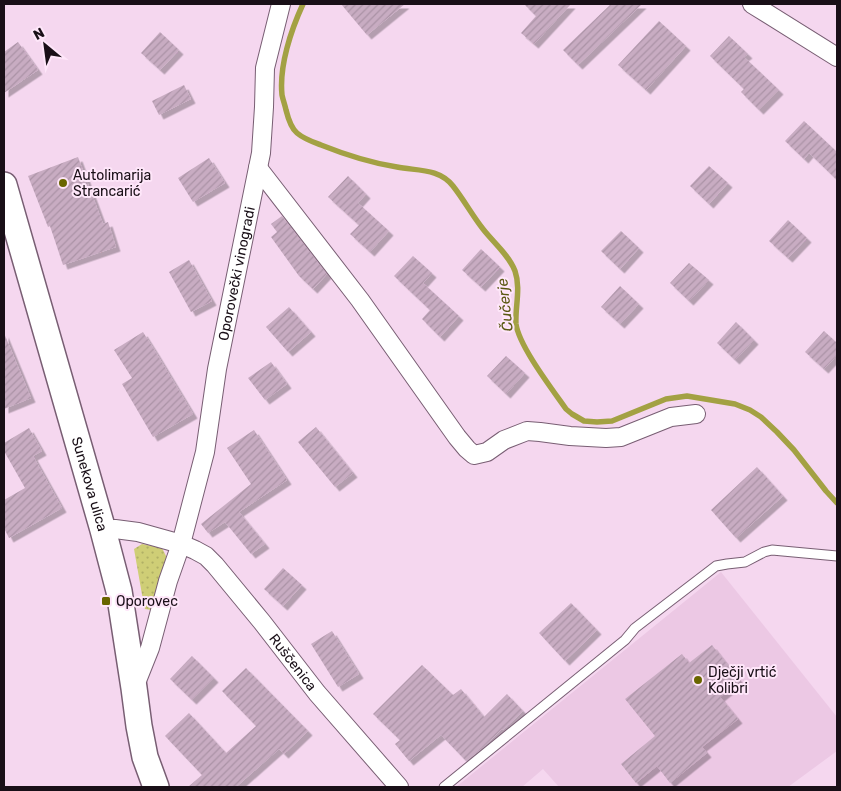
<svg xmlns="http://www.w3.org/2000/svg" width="841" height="791" font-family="Rubik,sans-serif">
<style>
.built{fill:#ecc8e4}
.grass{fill:url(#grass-dots)}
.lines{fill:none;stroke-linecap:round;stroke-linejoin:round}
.stream{stroke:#a3a143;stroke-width:5.5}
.building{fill:url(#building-hatch);filter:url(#shadow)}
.lane-casing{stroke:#785e73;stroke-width:11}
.street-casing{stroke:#785e73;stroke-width:20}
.secondary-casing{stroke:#785e73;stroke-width:28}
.lane{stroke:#fff;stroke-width:9}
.street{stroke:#fff;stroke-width:18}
.secondary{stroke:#fff;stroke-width:25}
.poi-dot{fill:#696600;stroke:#fee6f9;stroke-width:2}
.labels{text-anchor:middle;stroke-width:4;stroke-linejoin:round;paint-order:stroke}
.poi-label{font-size:14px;fill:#190f17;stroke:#fee6f9;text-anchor:start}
.street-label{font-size:14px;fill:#190f17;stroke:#fee6f9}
.water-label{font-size:15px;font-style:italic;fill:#5a5812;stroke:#fee6f9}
</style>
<defs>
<pattern id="grass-dots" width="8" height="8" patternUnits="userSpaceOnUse" patternTransform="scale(1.25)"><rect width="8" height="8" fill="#cfce76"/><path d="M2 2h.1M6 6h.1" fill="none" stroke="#b1b065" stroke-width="1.8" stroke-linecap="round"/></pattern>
<pattern id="building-hatch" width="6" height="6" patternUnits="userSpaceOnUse" patternTransform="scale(1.25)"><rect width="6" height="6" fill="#c8acc2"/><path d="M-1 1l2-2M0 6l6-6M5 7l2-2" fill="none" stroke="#ab93a6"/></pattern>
<filter id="shadow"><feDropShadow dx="4.5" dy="4.5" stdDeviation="0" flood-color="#0004"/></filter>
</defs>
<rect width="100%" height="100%" fill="#f5d7ef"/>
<polygon class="built" points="721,572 837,717 837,751 788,787 559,787 543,769 522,787 456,787"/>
<polygon class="grass" points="142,544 162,548 167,558 151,610 145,609 144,606 134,549"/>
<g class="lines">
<path class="stream" d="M303,4C291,30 279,66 282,95C283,100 285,105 286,110C288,118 291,128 297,133C304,139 313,142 321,145C346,155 371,163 397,167C417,171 439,168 453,186C464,200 472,215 483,229C493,242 509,255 515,271C521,288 515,307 516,324C519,346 552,389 566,409L572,414L584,421L597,422L612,421L666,399L687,396L735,404L750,410L761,417L777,432L794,450L826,491L837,503"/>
</g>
<g class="building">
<polygon points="341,4 405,4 367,35"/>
<polygon points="524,4 571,4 534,44 521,33 536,16"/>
<polygon points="611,4 642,4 578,65 563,50"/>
<polygon points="659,21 686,46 646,90 618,65"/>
<polygon points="160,32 179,50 160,70 141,53"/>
<polygon points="729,36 748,54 744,57 779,90 759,110 741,92 744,89 710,56"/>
<polygon points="18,42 38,70 4,93 4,52"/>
<polygon points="184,85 191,99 159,115 152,101"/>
<polygon points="804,121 837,152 837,180 809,153 804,159 785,141"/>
<polygon points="78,157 103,224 108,222 116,247 63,265 50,226 48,227 28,176"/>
<polygon points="209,158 225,183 193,202 178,178"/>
<polygon points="709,166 728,183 709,204 690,186"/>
<polygon points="348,176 366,194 358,203 389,231 370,252 350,234 359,225 328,197"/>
<polygon points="282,216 327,274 313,289 299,276 271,237 277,232 271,224"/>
<polygon points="788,220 807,238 788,258 769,241"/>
<polygon points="621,231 639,248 620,269 601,251"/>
<polygon points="481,249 500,267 481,287 462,270"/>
<polygon points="413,256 432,273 423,283 459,316 440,337 422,319 430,310 394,276"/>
<polygon points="189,260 212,301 191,312 169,272"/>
<polygon points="689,263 709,280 689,301 670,283"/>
<polygon points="620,286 639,304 620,324 601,307"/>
<polygon points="289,307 311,332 288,352 266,327"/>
<polygon points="736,322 754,340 735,360 717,343"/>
<polygon points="824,331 837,343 837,355 824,369 805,352"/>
<polygon points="143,332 155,351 193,414 153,437 122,384 132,378 114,350"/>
<polygon points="4,333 31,398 4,409"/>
<polygon points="506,356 525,373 506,394 487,376"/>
<polygon points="271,362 287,384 265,400 248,378"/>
<polygon points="316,427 353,473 335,487 298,442"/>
<polygon points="29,428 42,451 33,456 62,508 9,538 4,528 4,500 25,488 4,451 4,443"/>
<polygon points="254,430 287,480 239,512 265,544 251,554 225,522 208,533 201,524 251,484 227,448"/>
<polygon points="757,467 783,496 736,538 711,510"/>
<polygon points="283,568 302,585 283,606 264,589"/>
<polygon points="571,603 597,630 565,661 539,633"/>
<polygon points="332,631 359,674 338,687 311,644"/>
<polygon points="712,645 740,681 720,697 738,719 702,747 707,753 670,783 657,766 636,783 621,764 655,736 625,699 682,654 689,663"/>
<polygon points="192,656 214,678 192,700 170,679"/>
<polygon points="422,665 453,695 461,689 484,717 507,694 523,711 503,730 502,729 481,749 466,761 441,735 409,761 395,744 400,740 373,714"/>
<polygon points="246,668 308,731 284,754 279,749 236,787 188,787 202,775 165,736 189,713 226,753 256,726 222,691"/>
</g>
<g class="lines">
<g class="lane-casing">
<polyline id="lane" points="444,787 625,640 635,628 716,566 727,564 745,562 764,552 772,550 837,556"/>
</g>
<g class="street-casing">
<g id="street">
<polyline points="752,4 837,57"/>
<polyline points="258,168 360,300 457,437 467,449 474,455 487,452 504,440 527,431 540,432 570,436 606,438 621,437 671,417 696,414"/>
<path id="s1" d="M103,530L115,529L138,532L181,544L195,550L206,556L215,565L262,622L317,693L399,787"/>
<path id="s2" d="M134,688L150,648L168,581L181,544L205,452L217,369L261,153L264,107L265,68L281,4"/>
</g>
</g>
<g class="secondary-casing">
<g id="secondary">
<path id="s3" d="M4,185L103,530L119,591L134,688L139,726L145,757L156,787"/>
</g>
</g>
<use href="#lane" class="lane"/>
<use href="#street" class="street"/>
<use href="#secondary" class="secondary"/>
</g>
<g class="poi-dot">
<circle cx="63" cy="183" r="5"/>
<rect x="101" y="596" width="10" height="10" rx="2.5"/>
<circle cx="698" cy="680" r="5"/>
</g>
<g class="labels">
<g class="poi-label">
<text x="73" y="180">Autolimarija<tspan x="73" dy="16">Strancarić</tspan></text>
<text x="116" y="606">Oporovec</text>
<text x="708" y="677">Dječji vrtić<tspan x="708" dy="16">Kolibri</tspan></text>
</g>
<g class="street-label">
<text dy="5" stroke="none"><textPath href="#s2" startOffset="428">Oporovečki vinogradi</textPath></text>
<text dy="5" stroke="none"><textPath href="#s3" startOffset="311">Sunekova ulica</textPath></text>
<text dy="5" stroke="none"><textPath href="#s1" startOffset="245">Ruščenica</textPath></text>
</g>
<g class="water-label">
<text transform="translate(505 305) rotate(-96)" y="5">Čučerje</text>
</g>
</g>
<rect width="841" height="791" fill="none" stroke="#190f17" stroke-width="10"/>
<g transform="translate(45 45) rotate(331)" stroke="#fee6f9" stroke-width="4" paint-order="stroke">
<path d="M0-4L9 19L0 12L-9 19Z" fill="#190f17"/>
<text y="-8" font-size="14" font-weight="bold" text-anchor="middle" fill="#190f17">N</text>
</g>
</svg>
